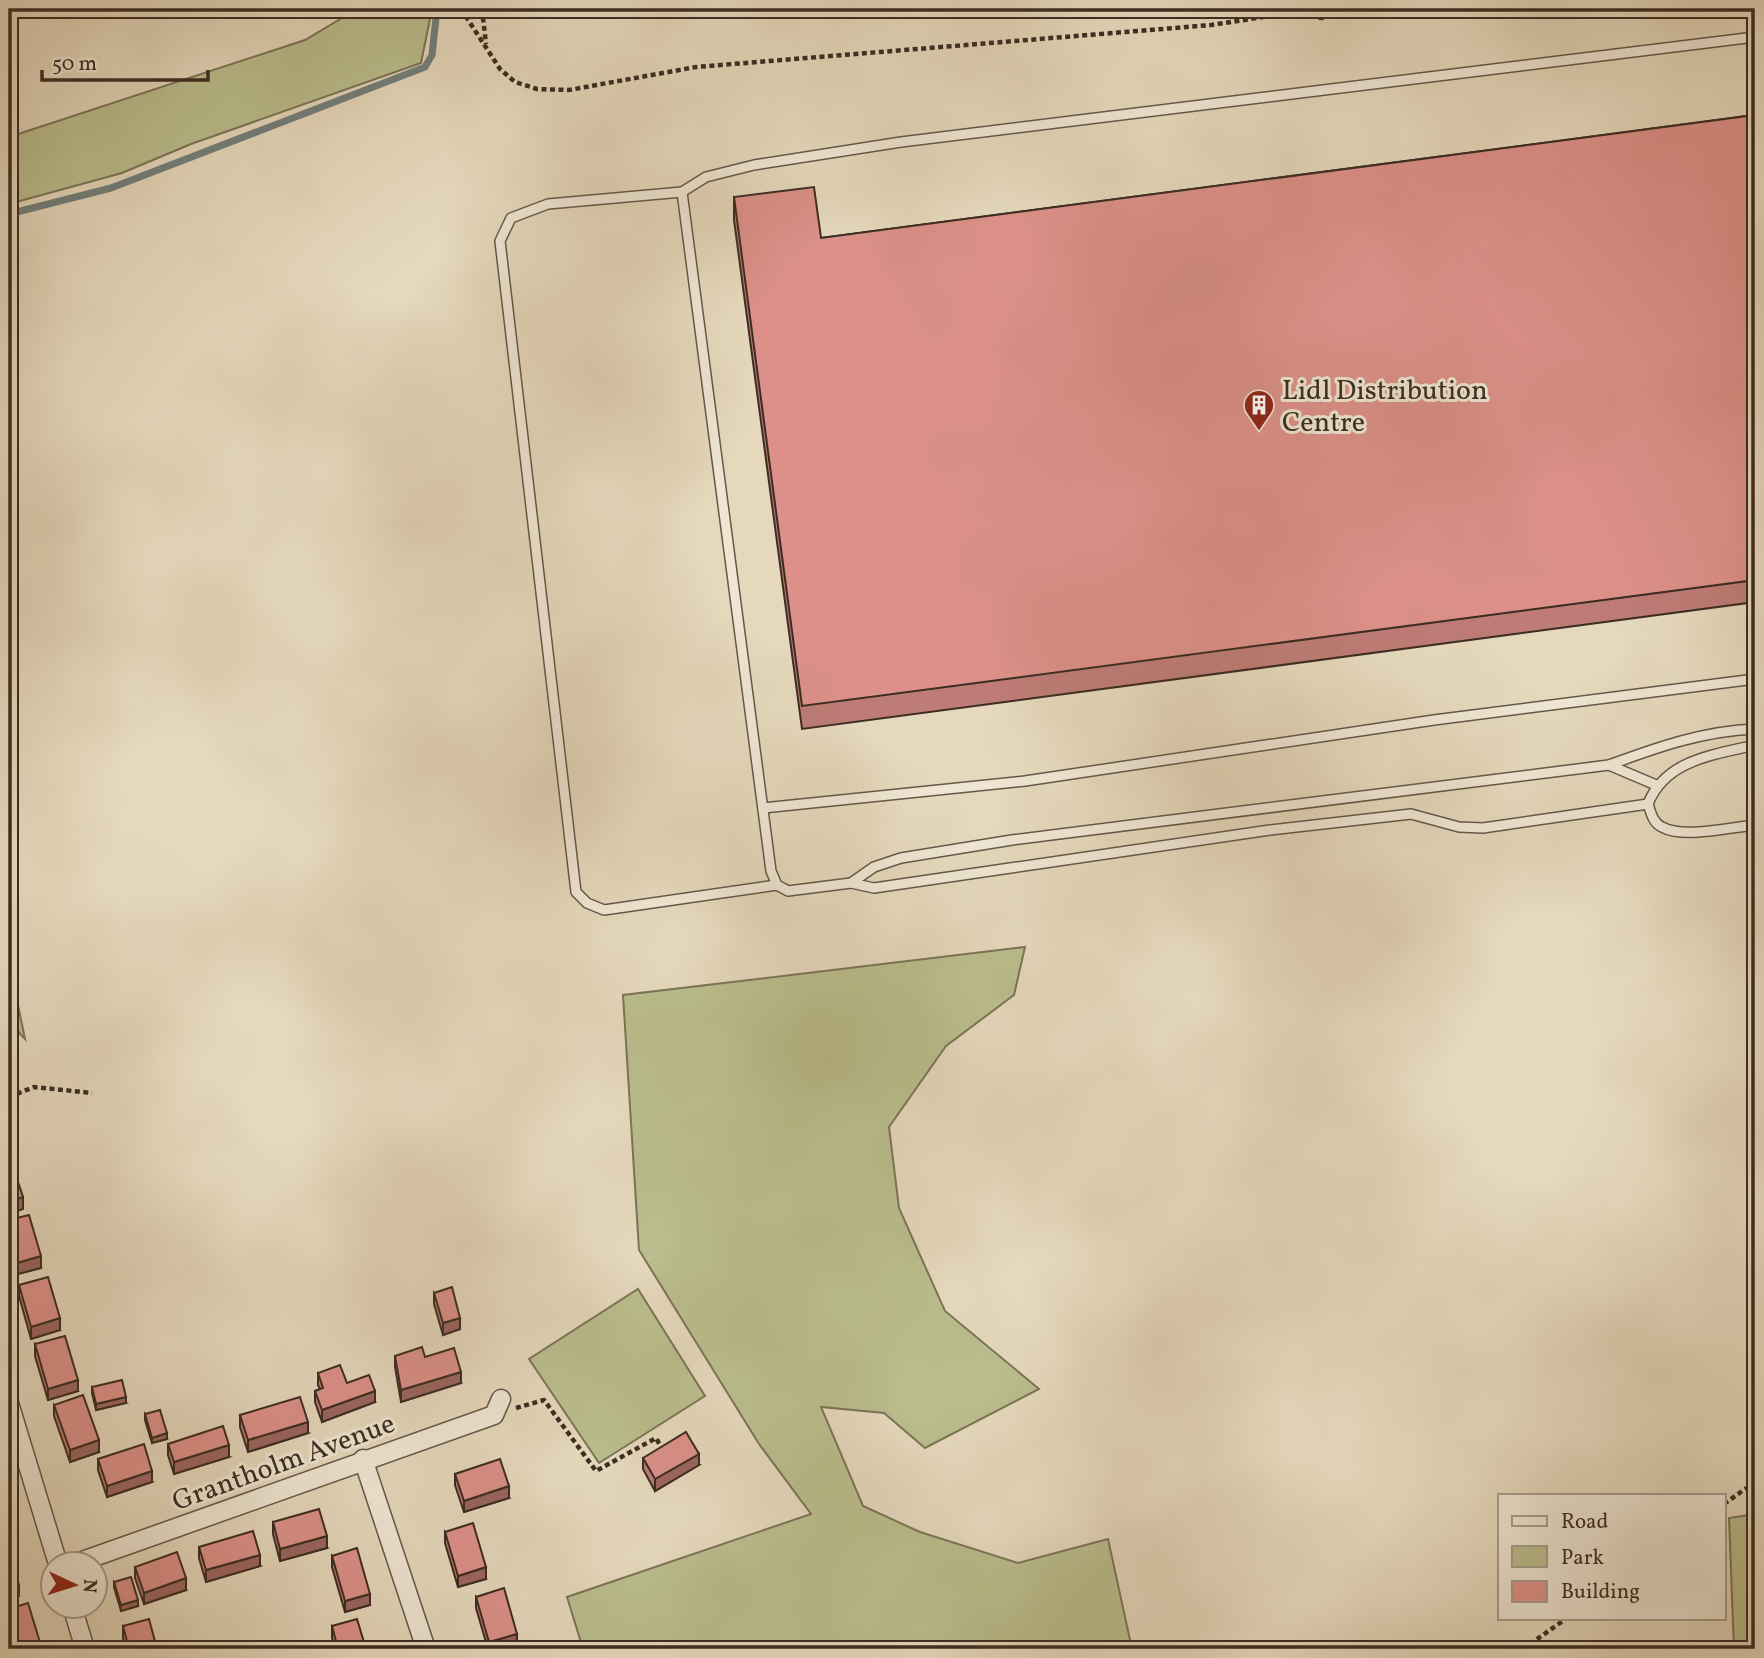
<svg xmlns="http://www.w3.org/2000/svg" width="1764" height="1658" font-family="Vollkorn,serif">
<style>
.green{fill:#babd8d;stroke:#7b7458;stroke-width:2}
.lines{fill:none;stroke-linecap:round;stroke-linejoin:round}
.stream{stroke:#73807d;stroke-width:7}
.lane-casing{stroke:#665748;stroke-width:12}
.street-casing{stroke:#665748;stroke-width:21}
.path{stroke:#3c2c22;stroke-width:4.5;stroke-dasharray:5 3.5;stroke-linecap:butt}
.lane{stroke:#eee6d3;stroke-width:9}
.street{stroke:#eee6d3;stroke-width:18}
.wall{fill:#bd7c76;stroke:#3c2c22;stroke-width:2}
.shaded-wall{fill:#9a6560;stroke:#3c2c22;stroke-width:2}
.building{fill:#dc9089;stroke:#3c2c22;stroke-width:2}
.labels{text-anchor:middle;stroke-width:6;stroke-linejoin:round;paint-order:stroke}
.poi-label{font-size:28px;fill:#3c2c22;stroke:#eee6d3;text-anchor:start}
.street-label{font-size:28px;fill:#3c2c22;stroke:#eee6d3}
</style>
<rect width="100%" height="100%" fill="#e5d8bc"/>
<filter id="stains"><feTurbulence type="fractalNoise" baseFrequency=".00286" numOctaves="4"/><feColorMatrix values="0 0 0 0 .2 0 0 0 0 .09 0 0 0 0 .02 0 0 0 .5 -.17"/></filter>
<radialGradient id="worn" r=".72"><stop offset=".6" stop-color="#630" stop-opacity="0"/><stop offset="1" stop-color="#630" stop-opacity=".3"/></radialGradient>
<g class="green">
<polygon points="352,9 432,9 421,63 191,144 122,173 9,204 9,137 305,40 352,12"/>
<polygon points="1025,947 1014,995 946,1046 889,1127 899,1208 945,1311 1039,1389 925,1448 884,1413 821,1407 863,1506 920,1532 1018,1563 1108,1539 1132,1649 583,1649 567,1597 811,1514 759,1444 639,1250 623,995"/>
<polygon points="9,962 25,1039 9,1022"/>
<polygon points="638,1289 705,1396 599,1463 529,1359"/>
<polygon points="1755,1514 1755,1649 1734,1649 1729,1518"/>
</g>
<g class="lines">
<polyline class="stream" points="9,214 111,188 425,67 432,55 437,9"/>
<g class="lane-casing">
<g id="lane">
<polyline points="682,192 771,871 777,885 788,891 851,883 874,888 1270,830 1411,814 1459,827 1483,828 1648,804"/>
<path d="M1755,745C1713,755 1665,760 1648,804C1651,813 1653,823 1662,827C1683,839 1732,827 1755,825"/>
<polyline points="1609,765 1656,785"/>
<polyline points="763,808 1025,781 1434,720 1755,679"/>
<path d="M851,883L874,867L901,858L1012,840L1609,765C1658,747 1703,731 1755,729"/>
<polyline points="777,885 604,910 587,903 576,892 500,241 511,218 548,204 682,192 706,177 754,165 901,142 1755,37"/>
</g>
</g>
<g class="street-casing">
<g id="street">
<polyline points="9,1403 58,1564"/>
<polyline points="363,1459 426,1649"/>
<polyline points="74,1564 494,1415 501,1399"/>
<polyline points="72,1606 85,1649"/>
</g>
</g>
<g class="path">
<polyline points="461,9 500,69 515,82 537,89 569,90 696,67 1211,25 1290,13 1322,18 1360,9"/>
<polyline points="482,9 486,44"/>
<polyline points="9,1097 34,1087 92,1093"/>
<polyline points="516,1408 544,1400 596,1471 656,1438 664,1452"/>
<polyline points="1724,1504 1745,1489 1755,1486"/>
<polyline points="1523,1649 1567,1618"/>
</g>
<use href="#lane" class="lane"/>
<use href="#street" class="street"/>
</g>
<g class="wall">
<polygon points="1755,115 1755,602 802,729 734,220 734,197 821,238"/>
<polygon points="9,1220 41,1268 10,1276 9,1270"/>
<polygon points="19,1285 60,1330 31,1339 19,1296"/>
<polygon points="434,1293 460,1329 443,1335 434,1304"/>
<polygon points="35,1344 78,1391 48,1400 35,1356"/>
<polygon points="395,1356 425,1357 461,1383 401,1402 395,1367"/>
<polygon points="318,1373 347,1383 375,1402 322,1422 315,1402 315,1391 320,1389 318,1385"/>
<polygon points="92,1387 126,1403 96,1410 92,1393"/>
<polygon points="54,1405 99,1452 70,1462 54,1416"/>
<polygon points="145,1414 167,1439 152,1443 145,1420"/>
<polygon points="240,1415 308,1433 248,1452 240,1427"/>
<polygon points="168,1444 229,1457 174,1474 168,1455"/>
<polygon points="643,1458 699,1465 655,1491 643,1469"/>
<polygon points="98,1459 152,1482 107,1497 98,1470"/>
<polygon points="455,1474 509,1498 464,1512 455,1485"/>
<polygon points="273,1522 327,1548 280,1561 273,1534"/>
<polygon points="445,1532 486,1579 458,1587 445,1543"/>
<polygon points="199,1547 260,1566 206,1582 199,1558"/>
<polygon points="332,1556 370,1605 345,1612 332,1567"/>
<polygon points="135,1567 186,1590 144,1604 135,1578"/>
<polygon points="114,1582 138,1606 121,1611 114,1587"/>
<polygon points="476,1597 517,1645 503,1649 488,1649 476,1608"/>
<polygon points="9,1609 42,1649 9,1649"/>
<polygon points="123,1626 157,1649 126,1649 123,1638"/>
<polygon points="332,1626 366,1649 335,1649 332,1638"/>
</g>
<g class="shaded-wall">
<polygon points="23,1197 23,1209 9,1214 9,1202"/>
<polygon points="41,1256 41,1268 10,1276 10,1265"/>
<polygon points="60,1318 60,1330 31,1339 31,1327"/>
<polygon points="460,1318 460,1329 443,1335 443,1323"/>
<polygon points="461,1372 461,1383 401,1402 401,1390"/>
<polygon points="78,1380 78,1391 48,1400 48,1389"/>
<polygon points="375,1391 375,1402 322,1422 322,1410"/>
<polygon points="126,1397 126,1403 96,1410 96,1404"/>
<polygon points="308,1422 308,1433 248,1452 248,1440"/>
<polygon points="167,1433 167,1439 152,1443 152,1438"/>
<polygon points="99,1440 99,1452 70,1462 70,1450"/>
<polygon points="229,1445 229,1457 174,1474 174,1462"/>
<polygon points="699,1454 699,1465 655,1491 655,1479"/>
<polygon points="152,1471 152,1482 107,1497 107,1486"/>
<polygon points="509,1486 509,1498 464,1512 464,1501"/>
<polygon points="327,1536 327,1548 280,1561 280,1549"/>
<polygon points="260,1555 260,1566 206,1582 206,1570"/>
<polygon points="486,1567 486,1579 458,1587 458,1576"/>
<polygon points="186,1578 186,1590 144,1604 144,1593"/>
<polygon points="19,1585 19,1596 9,1599 9,1587"/>
<polygon points="370,1594 370,1605 345,1612 345,1601"/>
<polygon points="138,1600 138,1606 121,1611 121,1605"/>
<polygon points="517,1634 517,1645 503,1649 489,1649 489,1642"/>
</g>
<g class="building">
<polygon points="1755,115 1755,580 802,706 734,197 814,187 821,238"/>
<polygon points="9,1155 23,1197 9,1202"/>
<polygon points="29,1215 41,1256 10,1265 9,1259 9,1220"/>
<polygon points="48,1277 60,1318 31,1327 19,1285"/>
<polygon points="452,1287 460,1318 443,1323 434,1293"/>
<polygon points="65,1336 78,1380 48,1389 35,1344"/>
<polygon points="422,1347 425,1357 454,1348 461,1372 401,1390 395,1356"/>
<polygon points="340,1365 347,1383 369,1375 375,1391 322,1410 315,1391 323,1388 318,1373"/>
<polygon points="122,1380 126,1397 96,1404 92,1387"/>
<polygon points="83,1395 99,1440 70,1450 54,1405"/>
<polygon points="300,1397 308,1422 248,1440 240,1415"/>
<polygon points="160,1410 167,1433 152,1438 145,1414"/>
<polygon points="223,1426 229,1445 174,1462 168,1444"/>
<polygon points="686,1432 699,1454 655,1479 643,1458"/>
<polygon points="144,1444 152,1471 107,1486 98,1459"/>
<polygon points="500,1459 509,1486 464,1501 455,1474"/>
<polygon points="319,1509 327,1536 280,1549 273,1522"/>
<polygon points="473,1523 486,1567 458,1576 445,1532"/>
<polygon points="253,1531 260,1555 206,1570 199,1547"/>
<polygon points="357,1548 370,1594 345,1601 332,1556"/>
<polygon points="9,1549 19,1585 9,1587"/>
<polygon points="177,1552 186,1578 144,1593 135,1567"/>
<polygon points="131,1577 138,1600 121,1605 114,1582"/>
<polygon points="504,1588 517,1634 489,1642 476,1597"/>
<polygon points="28,1603 42,1649 13,1649 9,1636 9,1609"/>
<polygon points="149,1619 157,1649 129,1649 123,1626"/>
<polygon points="357,1619 366,1649 338,1649 332,1626"/>
</g>
<defs>
<g id="building-pin" transform="scale(1.575)"><path d="M0 17L-7.5 6A9.5 9.5 0 1 1 7.5 6Z" fill="#8f2418" stroke="#eee6d3"/><path d="M-4-6H4V6H1V3H-1V6H-4ZM-2.5-4.3h1.7v1.8h-1.7ZM.8-4.3h1.7v1.8H.8ZM-2.5-1h1.7V.8h-1.7ZM.8-1h1.7V.8H.8Z" fill="#fff"/></g>
</defs>
<g fill-rule="evenodd">
<use href="#building-pin" x="1259" y="405"/>
</g>
<g class="labels">
<g class="poi-label">
<text x="1282" y="399">Lidl Distribution<tspan x="1282" dy="32">Centre</tspan></text>
</g>
<g class="street-label">
<text transform="translate(283 1461) rotate(-20)" y="10">Grantholm Avenue</text>
</g>
</g>
<rect width="1764" height="1658" fill="none" stroke="#e5d8bc" stroke-width="35"/>
<rect x="10" y="10" width="1743" height="1637" fill="none" stroke="#3c2c22" stroke-width="3.5"/>
<rect x="18" y="18" width="1729" height="1623" fill="none" stroke="#3c2c22" stroke-width="2"/>
<rect x="1498" y="1494" width="228" height="126" fill="#eee6d3" stroke="#a79c8c" stroke-width="2"/>
<rect x="1512" y="1516" width="35" height="10" fill="#eee6d3" stroke="#a79c8c" stroke-width="2"/>
<text x="1561" y="1528" font-size="21" fill="#3c2c22">Road</text>
<rect x="1512" y="1546" width="35" height="21" fill="#babd8d" stroke="#a79c8c" stroke-width="2"/>
<text x="1561" y="1564" font-size="21" fill="#3c2c22">Park</text>
<rect x="1512" y="1581" width="35" height="21" fill="#dc9089" stroke="#a79c8c" stroke-width="2"/>
<text x="1561" y="1598" font-size="21" fill="#3c2c22">Building</text>
<g transform="translate(74 1585) rotate(94)"><circle r="33" fill="#eee6d3" stroke="#a79c8c" stroke-width="2"/>
<path d="M0-5L12 26L0 18L-12 26Z" fill="#8f2418"/>
<text y="-10" font-size="19" font-weight="bold" text-anchor="middle" fill="#3c2c22">N</text>
</g>
<path d="M42 70v10h166v-10" fill="none" stroke="#3c2c22" stroke-width="3.5"/>
<text x="52" y="70" font-size="21" fill="#3c2c22" stroke="#eee6d3" stroke-width="5" paint-order="stroke">50 m</text>
<rect width="100%" height="100%" filter="url(#stains)"/>
<rect width="100%" height="100%" fill="url(#worn)"/>
</svg>
